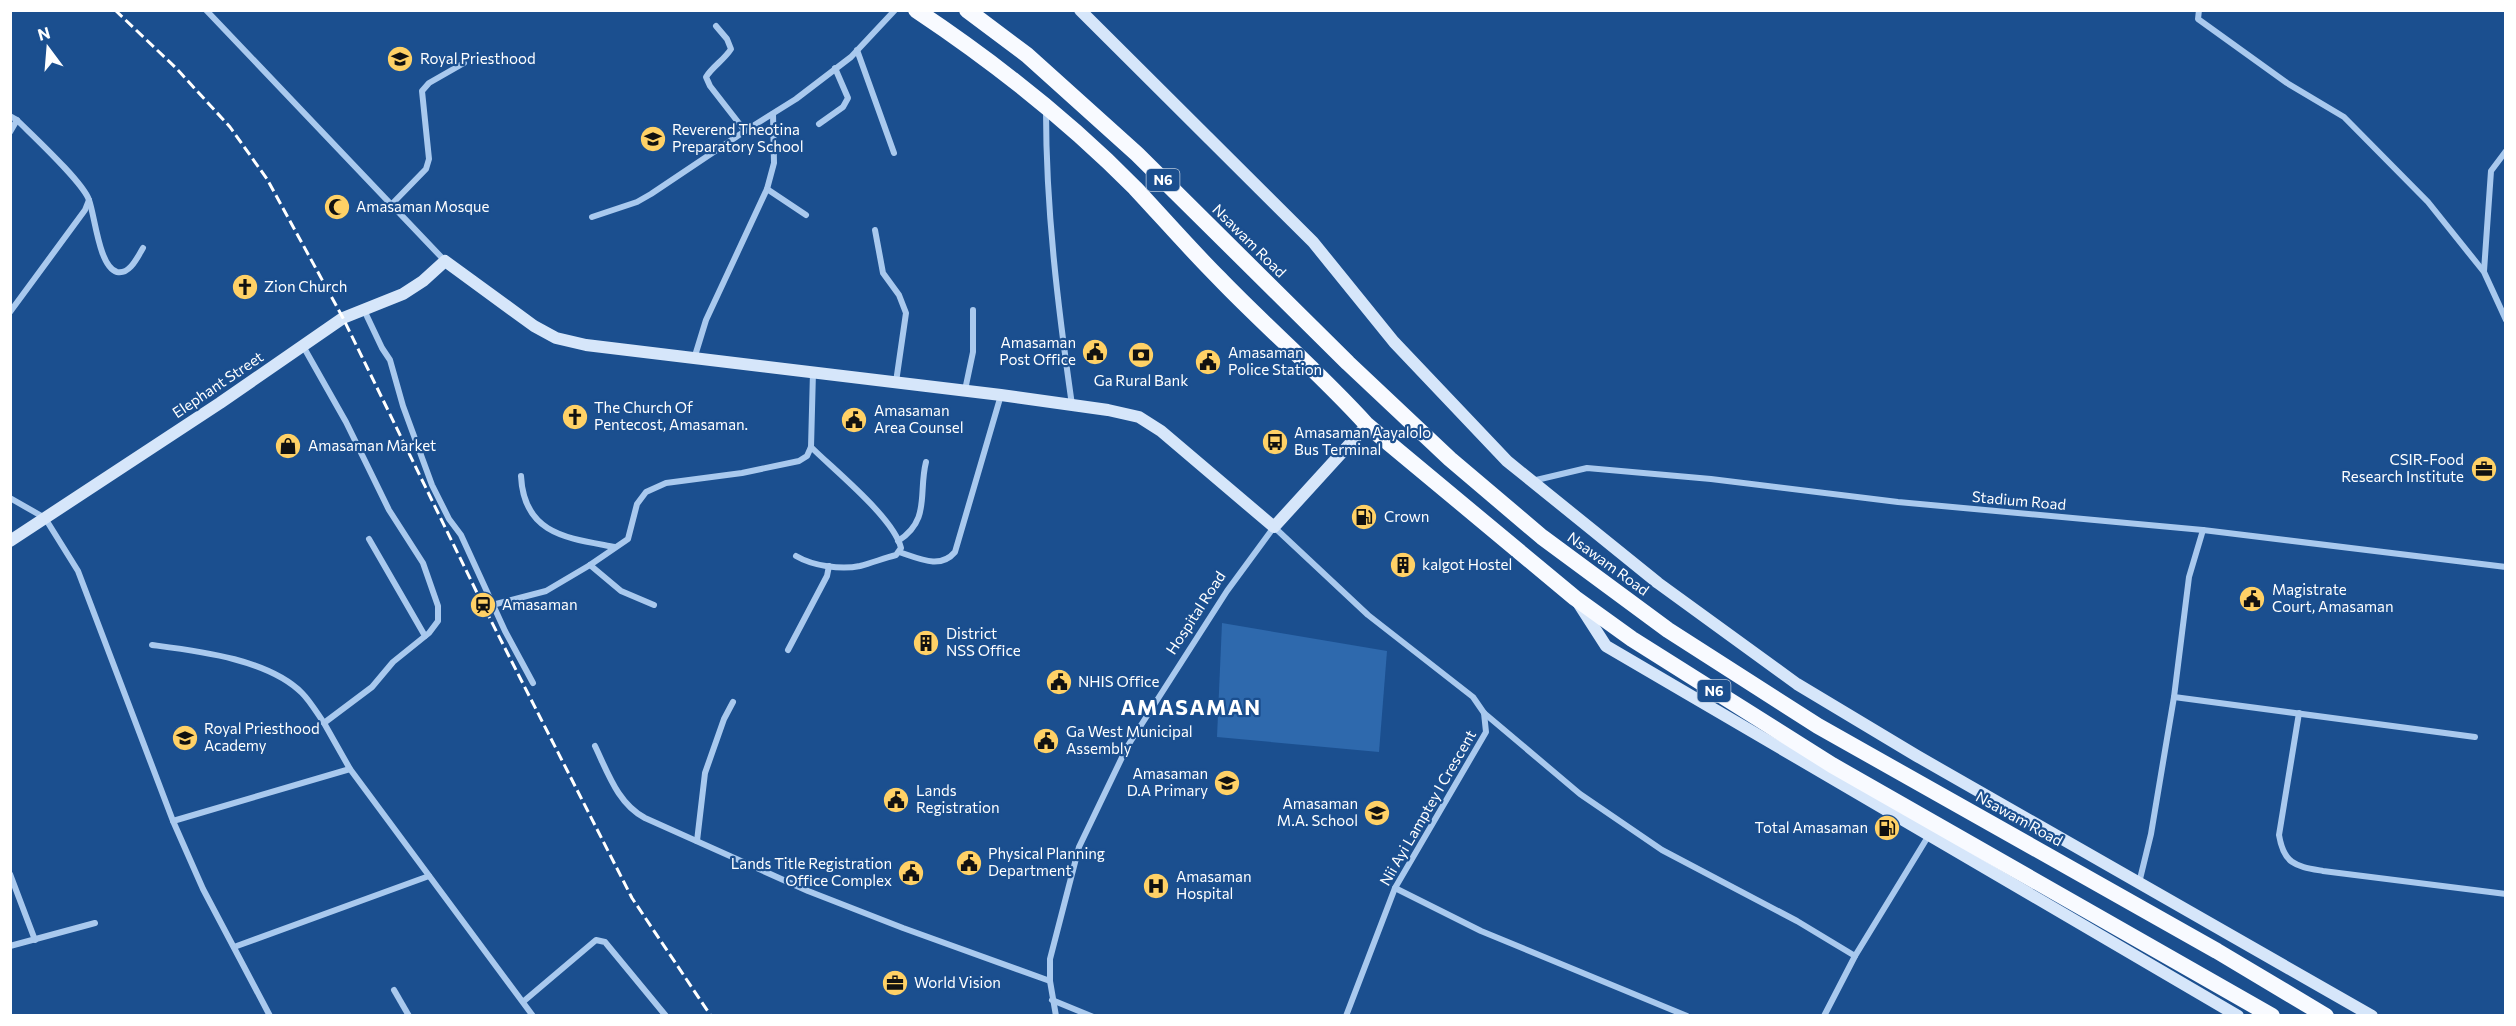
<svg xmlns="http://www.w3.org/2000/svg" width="2516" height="1026" font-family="Commissioner,sans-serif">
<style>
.green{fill:#2e69ad}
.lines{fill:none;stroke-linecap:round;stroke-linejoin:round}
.minor{stroke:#a9c9ee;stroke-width:6}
.secondary{stroke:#d6e6fa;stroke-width:12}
.trunk{stroke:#f8faff;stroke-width:16}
.rail{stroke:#fff;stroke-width:3;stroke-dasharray:10 4.5;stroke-linecap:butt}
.labels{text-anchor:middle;stroke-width:4.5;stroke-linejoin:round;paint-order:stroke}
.shield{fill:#1b4f8f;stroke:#bbcadd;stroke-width:1.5}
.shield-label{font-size:14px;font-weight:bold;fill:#fff}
.poi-label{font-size:15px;fill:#fff;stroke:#1b4f8f;text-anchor:start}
.street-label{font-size:15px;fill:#fff;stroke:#1b4f8f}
.district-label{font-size:21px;font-weight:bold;letter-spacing:1.5px;fill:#fff;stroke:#1b4f8f}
</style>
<rect width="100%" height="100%" fill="#1b4f8f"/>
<polygon class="green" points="1222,623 1387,651 1379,752 1217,737"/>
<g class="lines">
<g class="minor">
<polyline points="206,10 445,261"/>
<polyline points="2199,10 2198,19 2287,83 2344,117 2428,202 2484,272 2506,320"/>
<path d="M716,26L727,39L731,49C724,60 713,66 706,77L710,86L745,131"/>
<polyline points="857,50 894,153"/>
<path d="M1046,111C1046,210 1058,307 1072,405"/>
<path d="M10,116L17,120C33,136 83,182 89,200C95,216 99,267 117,272C130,275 138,256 143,248"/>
<polyline points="819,124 843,107 848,98 835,68"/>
<polyline points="10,132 17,120"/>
<polyline points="767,189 806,215"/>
<polyline points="391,205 426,169 429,159 422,91 429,83 464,63"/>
<polyline points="592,217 637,202 651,194 745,131 796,99 851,57 895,10"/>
<polyline points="875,230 883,273 899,295 906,313 896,382"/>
<polyline points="2484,271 2491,171 2506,151"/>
<polyline points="364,310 382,348 390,360 403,406 432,485 449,519 461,535 505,631 533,683"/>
<polyline points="10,312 85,210 89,200"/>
<polyline points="303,346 346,422 389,510 423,563 438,606 438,621 429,633 393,662 372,687 324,723 350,769 533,1016"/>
<polyline points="694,359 706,320 767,189 774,163 773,114"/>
<polyline points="965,390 973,352 973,310"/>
<path d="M521,476C524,535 568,538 615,547"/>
<polyline points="1532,481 1587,468 1711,479 1898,502 2203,530 2506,567"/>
<polyline points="10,498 45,518 78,571 173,821 203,889 270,1016"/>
<polyline points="369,539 425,636"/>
<path d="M898,541C931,520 918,493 926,462"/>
<path d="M899,552C918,558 940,570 955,552L1001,395"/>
<path d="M796,556C813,566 841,570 860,566C872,563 884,558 896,555L901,548C894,518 834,470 811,447"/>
<polyline points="590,565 621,591 654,605"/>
<polyline points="492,605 546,591 590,565 628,539 637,504 646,492 666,483 742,473 799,461 807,456 811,447 813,372"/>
<path d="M152,645C198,651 268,659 302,693C310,701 317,713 324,723"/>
<polyline points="788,650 827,576 829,566"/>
<polyline points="2174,697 2475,737"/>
<path d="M2299,713L2279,835C2284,865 2296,866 2323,871L2506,894"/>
<path d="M595,746C608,773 618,804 645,818L808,891L903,928L1050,981"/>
<polyline points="173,821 350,769"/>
<polyline points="697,841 705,773 724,719 733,702"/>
<polyline points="10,874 35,940"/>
<polyline points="2139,883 2151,834 2174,697 2189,577 2203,530"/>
<polyline points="1395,888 1481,931 1687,1016"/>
<polyline points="10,946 95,923"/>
<polyline points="234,947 429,876"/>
<polyline points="394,990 409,1016"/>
<polyline points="1052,1000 1091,1016"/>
<polyline points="524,1001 596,940 605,942 666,1016"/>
<polyline points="1056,1016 1050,981 1050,959 1079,847 1127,747 1227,591 1274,527 1368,615 1473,697 1484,713 1580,794 1662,850 1797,921 1855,956"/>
<polyline points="1346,1016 1395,888 1486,732 1484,713"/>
<polyline points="1824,1016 1855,956 1929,835"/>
</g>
<g class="secondary">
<polyline points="1080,10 1313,242 1394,342 1507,461 1658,583 1797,684 1917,756 2372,1016"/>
<polyline points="10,541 220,403 343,318 403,294 423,281 445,261 534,326 556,338 586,345 1001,395 1108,410 1139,417 1161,431 1274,527 1367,425"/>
<polyline points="1579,604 1606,646 2238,1016"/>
</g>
<g class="trunk">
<path d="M916,10C994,62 1070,122 1135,188C1163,218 1190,249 1219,278C1267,328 1320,373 1367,425L1575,598L1632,639L1832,765L2272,1016"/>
<polyline points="967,10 1027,55 1137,154 1348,363 1450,459 1542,537 1668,630 1818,726 2217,951 2326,1016"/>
</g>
<polyline class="rail" points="115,10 176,68 230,127 267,179 343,318 483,605 632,898 711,1016"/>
</g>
<defs>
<g id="school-disc" transform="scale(1.35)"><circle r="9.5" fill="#ffd166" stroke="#1b4f8f"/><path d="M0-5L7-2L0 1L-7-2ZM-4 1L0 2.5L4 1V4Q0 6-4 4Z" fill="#111"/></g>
<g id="mosque-disc" transform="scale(1.35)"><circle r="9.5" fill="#ffd166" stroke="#1b4f8f"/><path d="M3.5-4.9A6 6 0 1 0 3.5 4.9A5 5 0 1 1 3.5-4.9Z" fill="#111"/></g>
<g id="church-disc" transform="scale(1.35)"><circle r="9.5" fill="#ffd166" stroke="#1b4f8f"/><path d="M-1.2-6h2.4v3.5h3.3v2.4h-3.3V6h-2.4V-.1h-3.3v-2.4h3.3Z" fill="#111"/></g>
<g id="civic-disc" transform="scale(1.35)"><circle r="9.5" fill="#ffd166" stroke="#1b4f8f"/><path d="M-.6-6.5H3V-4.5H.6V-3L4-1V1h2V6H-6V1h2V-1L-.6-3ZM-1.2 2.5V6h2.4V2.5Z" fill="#111"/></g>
<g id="bank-disc" transform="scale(1.35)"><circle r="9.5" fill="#ffd166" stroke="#1b4f8f"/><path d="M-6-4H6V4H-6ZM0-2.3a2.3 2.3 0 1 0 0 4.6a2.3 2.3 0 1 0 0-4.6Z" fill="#111"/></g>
<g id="bus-disc" transform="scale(1.35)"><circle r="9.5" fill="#ffd166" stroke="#1b4f8f"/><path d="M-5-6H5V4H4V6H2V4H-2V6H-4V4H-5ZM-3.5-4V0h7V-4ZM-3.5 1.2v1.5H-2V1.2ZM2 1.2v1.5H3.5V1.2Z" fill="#111"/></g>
<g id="shop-disc" transform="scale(1.35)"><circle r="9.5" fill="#ffd166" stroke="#1b4f8f"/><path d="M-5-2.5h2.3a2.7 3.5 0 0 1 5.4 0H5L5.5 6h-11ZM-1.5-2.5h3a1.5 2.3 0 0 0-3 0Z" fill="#111"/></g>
<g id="office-disc" transform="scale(1.35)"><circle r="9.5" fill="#ffd166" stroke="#1b4f8f"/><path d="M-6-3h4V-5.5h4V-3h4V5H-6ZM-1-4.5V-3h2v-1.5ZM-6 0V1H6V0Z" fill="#111"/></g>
<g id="fuel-disc" transform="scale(1.35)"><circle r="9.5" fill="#ffd166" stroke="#1b4f8f"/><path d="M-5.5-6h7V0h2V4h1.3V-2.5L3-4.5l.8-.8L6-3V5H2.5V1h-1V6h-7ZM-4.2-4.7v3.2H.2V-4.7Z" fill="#111"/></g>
<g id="building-disc" transform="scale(1.35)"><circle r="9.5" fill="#ffd166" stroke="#1b4f8f"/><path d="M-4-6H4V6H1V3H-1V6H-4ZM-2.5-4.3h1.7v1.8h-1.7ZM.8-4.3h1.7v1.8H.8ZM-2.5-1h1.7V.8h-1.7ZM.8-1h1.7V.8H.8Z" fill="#111"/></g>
<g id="station-disc" transform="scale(1.35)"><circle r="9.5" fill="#ffd166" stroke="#1b4f8f"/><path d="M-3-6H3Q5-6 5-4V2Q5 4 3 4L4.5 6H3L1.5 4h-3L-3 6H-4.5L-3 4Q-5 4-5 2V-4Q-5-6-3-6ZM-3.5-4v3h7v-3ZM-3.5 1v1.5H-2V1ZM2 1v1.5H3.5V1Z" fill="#111"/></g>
<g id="hospital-disc" transform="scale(1.35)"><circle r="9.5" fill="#ffd166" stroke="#1b4f8f"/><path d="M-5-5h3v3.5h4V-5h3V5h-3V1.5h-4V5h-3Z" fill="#111"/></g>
</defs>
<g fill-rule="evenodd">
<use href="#school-disc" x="400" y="59"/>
<use href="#school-disc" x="653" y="139"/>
<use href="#mosque-disc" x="337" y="207"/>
<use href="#church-disc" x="245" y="287"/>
<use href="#civic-disc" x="1095" y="352"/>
<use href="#bank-disc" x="1141" y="355"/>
<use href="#civic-disc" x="1208" y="362"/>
<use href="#church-disc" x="575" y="417"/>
<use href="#civic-disc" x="854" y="420"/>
<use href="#bus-disc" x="1275" y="442"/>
<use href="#shop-disc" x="288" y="446"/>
<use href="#office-disc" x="2484" y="469"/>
<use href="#fuel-disc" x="1364" y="517"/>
<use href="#building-disc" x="1403" y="565"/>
<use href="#civic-disc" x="2252" y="599"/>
<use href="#station-disc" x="483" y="605"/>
<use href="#building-disc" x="926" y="643"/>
<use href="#civic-disc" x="1059" y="682"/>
<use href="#school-disc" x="185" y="738"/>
<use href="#civic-disc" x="1046" y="741"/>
<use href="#school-disc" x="1227" y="783"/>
<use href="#civic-disc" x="896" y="800"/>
<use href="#school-disc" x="1377" y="813"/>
<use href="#fuel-disc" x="1887" y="828"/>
<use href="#civic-disc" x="969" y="863"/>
<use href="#civic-disc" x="911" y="873"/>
<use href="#hospital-disc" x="1156" y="886"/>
<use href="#office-disc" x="895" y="983"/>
</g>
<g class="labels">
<g class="shield">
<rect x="1146.5" y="169" width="33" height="22" rx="4.5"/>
<rect x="1697.5" y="680" width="33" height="22" rx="4.5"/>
</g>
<g class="shield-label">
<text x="1163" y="185">N6</text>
<text x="1714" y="696">N6</text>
</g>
<g class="poi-label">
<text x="420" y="64">Royal Priesthood</text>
<text x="672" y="135">Reverend Theotina<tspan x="672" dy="17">Preparatory School</tspan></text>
<text x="356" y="212">Amasaman Mosque</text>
<text x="264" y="292">Zion Church</text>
<text x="1076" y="348" text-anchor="end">Amasaman<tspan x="1076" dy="17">Post Office</tspan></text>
<text x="1228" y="358">Amasaman<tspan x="1228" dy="17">Police Station</tspan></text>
<text x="1141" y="386" text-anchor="middle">Ga Rural Bank</text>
<text x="594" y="413">The Church Of<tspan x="594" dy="17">Pentecost, Amasaman.</tspan></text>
<text x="874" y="416">Amasaman<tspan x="874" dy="17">Area Counsel</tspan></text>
<text x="1294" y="438">Amasaman Aayalolo<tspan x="1294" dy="17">Bus Terminal</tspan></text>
<text x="308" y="451">Amasaman Market</text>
<text x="2464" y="465" text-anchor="end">CSIR-Food<tspan x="2464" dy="17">Research Institute</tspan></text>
<text x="1384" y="522">Crown</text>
<text x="1422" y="570">kalgot Hostel</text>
<text x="2272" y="595">Magistrate<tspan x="2272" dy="17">Court, Amasaman</tspan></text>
<text x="502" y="610">Amasaman</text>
<text x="946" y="639">District<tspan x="946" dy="17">NSS Office</tspan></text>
<text x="1078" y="687">NHIS Office</text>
<text x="204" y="734">Royal Priesthood<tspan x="204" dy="17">Academy</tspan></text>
<text x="1066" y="737">Ga West Municipal<tspan x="1066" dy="17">Assembly</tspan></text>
<text x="1208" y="779" text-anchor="end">Amasaman<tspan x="1208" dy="17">D.A Primary</tspan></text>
<text x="916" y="796">Lands<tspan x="916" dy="17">Registration</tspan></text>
<text x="1358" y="809" text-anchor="end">Amasaman<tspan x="1358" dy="17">M.A. School</tspan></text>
<text x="1868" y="833" text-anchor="end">Total Amasaman</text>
<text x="988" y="859">Physical Planning<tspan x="988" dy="17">Department</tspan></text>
<text x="892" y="869" text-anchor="end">Lands Title Registration<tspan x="892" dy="17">Office Complex</tspan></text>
<text x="1176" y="882">Amasaman<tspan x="1176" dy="17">Hospital</tspan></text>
<text x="914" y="988">World Vision</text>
</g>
<g class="street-label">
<text transform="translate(1249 241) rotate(45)" y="5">Nsawam Road</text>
<text transform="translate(218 385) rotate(-34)" y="5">Elephant Street</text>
<text transform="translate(2019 501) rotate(5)" y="5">Stadium Road</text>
<text transform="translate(1608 564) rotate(36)" y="5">Nsawam Road</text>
<text transform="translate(1196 613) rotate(-57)" y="5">Hospital Road</text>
<text transform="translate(1428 808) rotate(-60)" y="5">Nii Ayi Lamptey I Crescent</text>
<text transform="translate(2019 819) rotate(29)" y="5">Nsawam Road</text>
</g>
<g class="district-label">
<text x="1191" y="715">AMASAMAN</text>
</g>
</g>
<rect width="2516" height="1026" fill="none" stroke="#ffffff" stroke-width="24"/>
<g transform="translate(48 48) rotate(344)" stroke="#1b4f8f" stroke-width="4.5" paint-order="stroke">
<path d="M0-4.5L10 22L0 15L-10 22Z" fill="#ffffff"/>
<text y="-9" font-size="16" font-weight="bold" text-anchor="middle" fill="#ffffff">N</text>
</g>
</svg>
